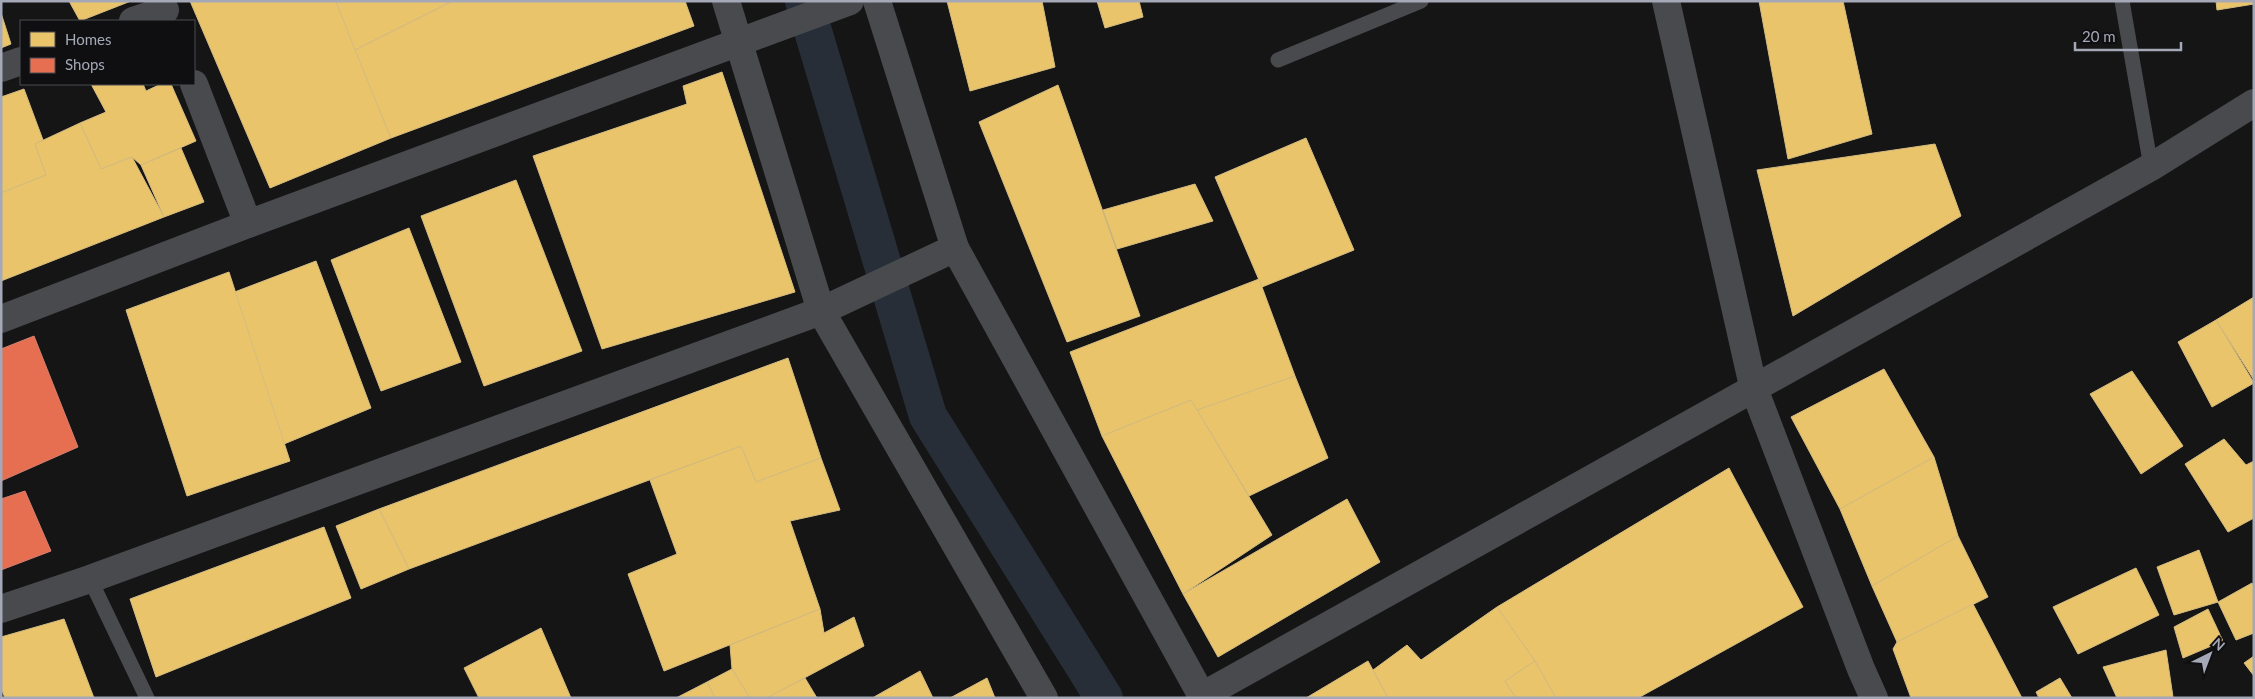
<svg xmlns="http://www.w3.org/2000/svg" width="2255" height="699" font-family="Lato,sans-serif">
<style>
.homes{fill:#e9c46a;stroke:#d5bc81}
.shops{fill:#e76f51;stroke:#d38070}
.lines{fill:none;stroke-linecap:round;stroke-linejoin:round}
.canal{stroke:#272e37;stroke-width:38}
.service{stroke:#494a4e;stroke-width:15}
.minor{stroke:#494a4e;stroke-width:28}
.tertiary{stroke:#494a4e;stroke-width:28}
</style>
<rect width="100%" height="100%" fill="#151515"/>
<g class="homes">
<polygon points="69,1 131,1 80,21"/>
<polygon points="190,1 336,1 391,138 270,188"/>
<polygon points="336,1 453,1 355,50"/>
<polygon points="453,1 685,1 694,26 391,138 355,50"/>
<polygon points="947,1 1042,1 1055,67 970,91"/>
<polygon points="1097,1 1139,1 1143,17 1105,28"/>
<polygon points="1759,1 1843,1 1872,134 1788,159"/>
<polygon points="2216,1 2254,1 2254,4 2217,10"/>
<polygon points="1,13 11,44 1,48"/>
<polygon points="722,72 795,292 602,349 533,156 687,104 683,86"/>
<polygon points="91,84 143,84 146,91 161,84 171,84 196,141 141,165 132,157 101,169 80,123 106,112"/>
<polygon points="1058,85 1140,316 1067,342 979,122"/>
<polygon points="24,89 43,140 35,144 46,175 1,193 1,97"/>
<polygon points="80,123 101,169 132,157 164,217 1,281 1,193 46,175 35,144"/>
<polygon points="1306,138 1354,250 1262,287 1215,177"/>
<polygon points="1935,144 1961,216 1793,316 1757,170"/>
<polygon points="181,148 204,202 164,217 141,165"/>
<polygon points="516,180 582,351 484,386 421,216"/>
<polygon points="1195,184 1213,221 1117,249 1103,210"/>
<polygon points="409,228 461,362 381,391 331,260"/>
<polygon points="316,261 371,408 284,444 232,293"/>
<polygon points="229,272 290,461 187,496 126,310"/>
<polygon points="1259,279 1295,376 1197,410 1191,400 1102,436 1070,352"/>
<polygon points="2254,297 2254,380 2216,320"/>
<polygon points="2216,320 2254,383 2212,407 2178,342"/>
<polygon points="788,358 821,458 756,482 741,446 409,569 379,509"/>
<polygon points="1884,369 1934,457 1840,509 1791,417"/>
<polygon points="2132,371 2183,446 2141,474 2090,394"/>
<polygon points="1295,376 1328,458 1249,496 1197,410"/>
<polygon points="1191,400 1272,535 1183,594 1102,436"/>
<polygon points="2224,439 2246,465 2254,461 2254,518 2228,532 2185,464"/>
<polygon points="741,446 756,482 821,458 840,510 790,521 820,609 664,671 628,574 677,554 650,480"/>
<polygon points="1934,457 1958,536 1872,586 1840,509"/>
<polygon points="1729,468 1803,607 1638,698 1556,698 1535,661 1497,607"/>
<polygon points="1347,499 1380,562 1218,657 1183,594"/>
<polygon points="379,509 409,569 361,589 336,526"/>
<polygon points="324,527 351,598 156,677 130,599"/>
<polygon points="1958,536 1988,597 1897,642 1872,586"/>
<polygon points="2199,550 2218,602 2174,615 2157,567"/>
<polygon points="2136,568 2159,615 2078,654 2053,607"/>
<polygon points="2252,583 2254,587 2254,633 2236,640 2218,602"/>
<polygon points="1973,604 2022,698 1911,698 1893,649 1897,642"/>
<polygon points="1497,607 1535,661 1505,681 1516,698 1388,698 1373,670 1407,645 1421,660"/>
<polygon points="820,609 824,633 854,617 864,646 767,698 750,698 732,669 730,645"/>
<polygon points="2208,609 2223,641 2183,658 2174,627"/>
<polygon points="64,619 94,698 5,698 1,688 1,637"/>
<polygon points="541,628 571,698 479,698 464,668"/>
<polygon points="2166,650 2173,697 2117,698 2103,667"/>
<polygon points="2254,656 2254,676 2244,663"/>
<polygon points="1368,661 1388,698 1306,698"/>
<polygon points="1535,661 1556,698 1516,698 1505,681"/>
<polygon points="732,669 750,698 715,698 707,682"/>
<polygon points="920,671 933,698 874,698 874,697"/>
<polygon points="805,678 817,698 772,698 770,696"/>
<polygon points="987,678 995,698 950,698"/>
<polygon points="2060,678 2072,698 2039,698 2036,692"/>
<polygon points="707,682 715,698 676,698"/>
</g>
<g class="shops">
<polygon points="34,336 78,447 1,481 1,349"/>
<polygon points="25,491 51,551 1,570 1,499"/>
</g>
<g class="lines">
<polyline class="canal" points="804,1 928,416 1104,698"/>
<g class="service">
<polyline points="2122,1 2151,167"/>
<polyline points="1278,60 1421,1"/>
<polyline points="90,579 147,698"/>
</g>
<g class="minor">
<polyline points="1666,1 1753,386 1861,669 1874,698"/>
<polyline points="133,21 165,10"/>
<polyline points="1,68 21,61"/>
<polyline points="194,84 248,224"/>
<polyline points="1,609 90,579 821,311 955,248"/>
<polyline points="1202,696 2151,167 2254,103"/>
</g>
<g class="tertiary">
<polyline points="726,1 821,311 1044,698"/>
<polyline points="877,1 955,248 1203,698"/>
<polyline points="1,319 248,224 850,1"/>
</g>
</g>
<rect width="2255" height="699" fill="none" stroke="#a5a8b7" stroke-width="5"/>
<rect x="20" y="20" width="175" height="65" fill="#0f0f11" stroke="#4b4c53"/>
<rect x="30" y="32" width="25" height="15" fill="#e9c46a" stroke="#4b4c53"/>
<text x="65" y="45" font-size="15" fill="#a5a8b7">Homes</text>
<rect x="30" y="58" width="25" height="15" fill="#e76f51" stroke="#4b4c53"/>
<text x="65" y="70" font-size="15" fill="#a5a8b7">Shops</text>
<g transform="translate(2210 654) rotate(42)" stroke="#0f0f11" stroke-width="4" paint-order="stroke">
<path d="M0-4L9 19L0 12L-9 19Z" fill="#a5a8b7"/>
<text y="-8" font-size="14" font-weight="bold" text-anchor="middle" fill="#a5a8b7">N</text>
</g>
<path d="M2075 42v8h106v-8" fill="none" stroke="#a5a8b7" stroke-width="2.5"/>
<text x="2082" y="42" font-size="15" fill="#a5a8b7" stroke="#0f0f11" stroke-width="4" paint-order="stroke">20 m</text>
</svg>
